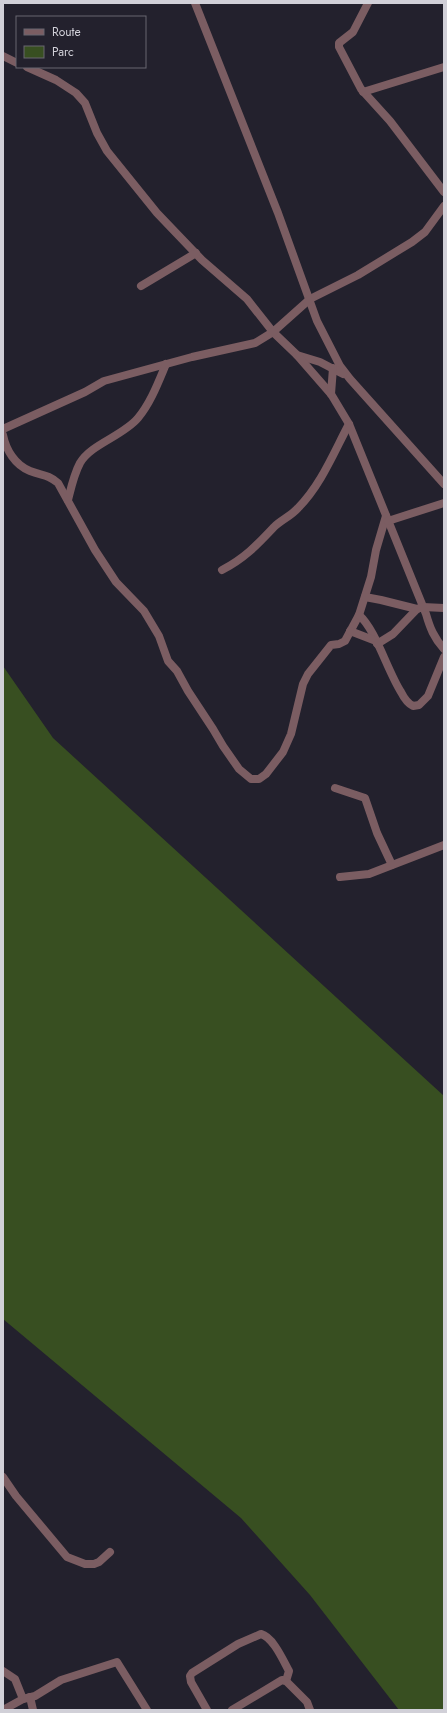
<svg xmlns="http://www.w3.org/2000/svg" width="447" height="1713" font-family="Jost,sans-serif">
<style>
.green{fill:#384f21}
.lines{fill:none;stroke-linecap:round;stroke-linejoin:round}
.minor{stroke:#7b5d62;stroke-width:8}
</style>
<rect width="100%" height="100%" fill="#23212d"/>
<polygon class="green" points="3,666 53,738 444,1096 444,1710 399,1710 310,1595 241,1518 3,1319"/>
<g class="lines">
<g class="minor">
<polyline points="195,3 278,213 317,321 340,366 350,379 444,484"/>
<polyline points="368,3 353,32 339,43 339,47 361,89 390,121 444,192"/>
<polyline points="3,56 17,63"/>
<polyline points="27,67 56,80 76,93 85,103 97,133 107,151 157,213 202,260 247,299 273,332 297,355 320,362 343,374"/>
<polyline points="363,92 444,67"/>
<polyline points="141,286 196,253"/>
<path d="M297,355L331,394L349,424L426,614C430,628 434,638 444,649"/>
<polyline points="331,394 333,368"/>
<polyline points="3,429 85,392 104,381 192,357 255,343 273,332 310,299 358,275 412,242 425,232 444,206"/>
<path d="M3,435C6,450 15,465 30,471C43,476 47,474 58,483L95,550L116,582L144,611L159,636L168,661L177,671L188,691L213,729L223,746L239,769L251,779H259L266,774L283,752L291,734L303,684L308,674L331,645L339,644L345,641L359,615L371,577L376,550L386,516"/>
<path d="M68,500C71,488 74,474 80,463C91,444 123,436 138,418C151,402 158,383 166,364"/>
<polyline points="388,521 444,503"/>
<path d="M222,570C245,558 257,545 274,527C281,520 291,516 298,508C321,485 334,452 349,424"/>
<polyline points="365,597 381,600 417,609"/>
<path d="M359,615C376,630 387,670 401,692C404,698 407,703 413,706L419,705L428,696L444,657"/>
<polyline points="350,631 376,641"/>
<polyline points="377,644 393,634 417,609 423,607 444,608"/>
<polyline points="335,788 365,798 377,833 392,865"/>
<polyline points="340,877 369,874 444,845"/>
<polyline points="3,1477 16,1496 67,1557 85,1564 94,1564 99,1562 110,1552"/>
<polyline points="3,1671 15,1679 23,1699"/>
<polyline points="30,1697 33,1710"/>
<polyline points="3,1710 23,1699 35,1696 61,1680 117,1662 147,1710"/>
<path d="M207,1710L191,1682L190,1676L192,1673L238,1644L261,1634C273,1637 283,1660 289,1671L286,1681"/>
<polyline points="232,1710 282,1680 286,1681 307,1702 310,1710"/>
</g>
</g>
<rect width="447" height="1713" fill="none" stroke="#d1d0d8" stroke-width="8"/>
<rect x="16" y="16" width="130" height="52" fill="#23212d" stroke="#696771"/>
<rect x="24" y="29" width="20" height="6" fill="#7b5d62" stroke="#696771"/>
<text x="52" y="36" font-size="12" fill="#d1d0d8">Route</text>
<rect x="24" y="46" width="20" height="12" fill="#384f21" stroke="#696771"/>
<text x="52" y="56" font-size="12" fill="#d1d0d8">Parc</text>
</svg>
